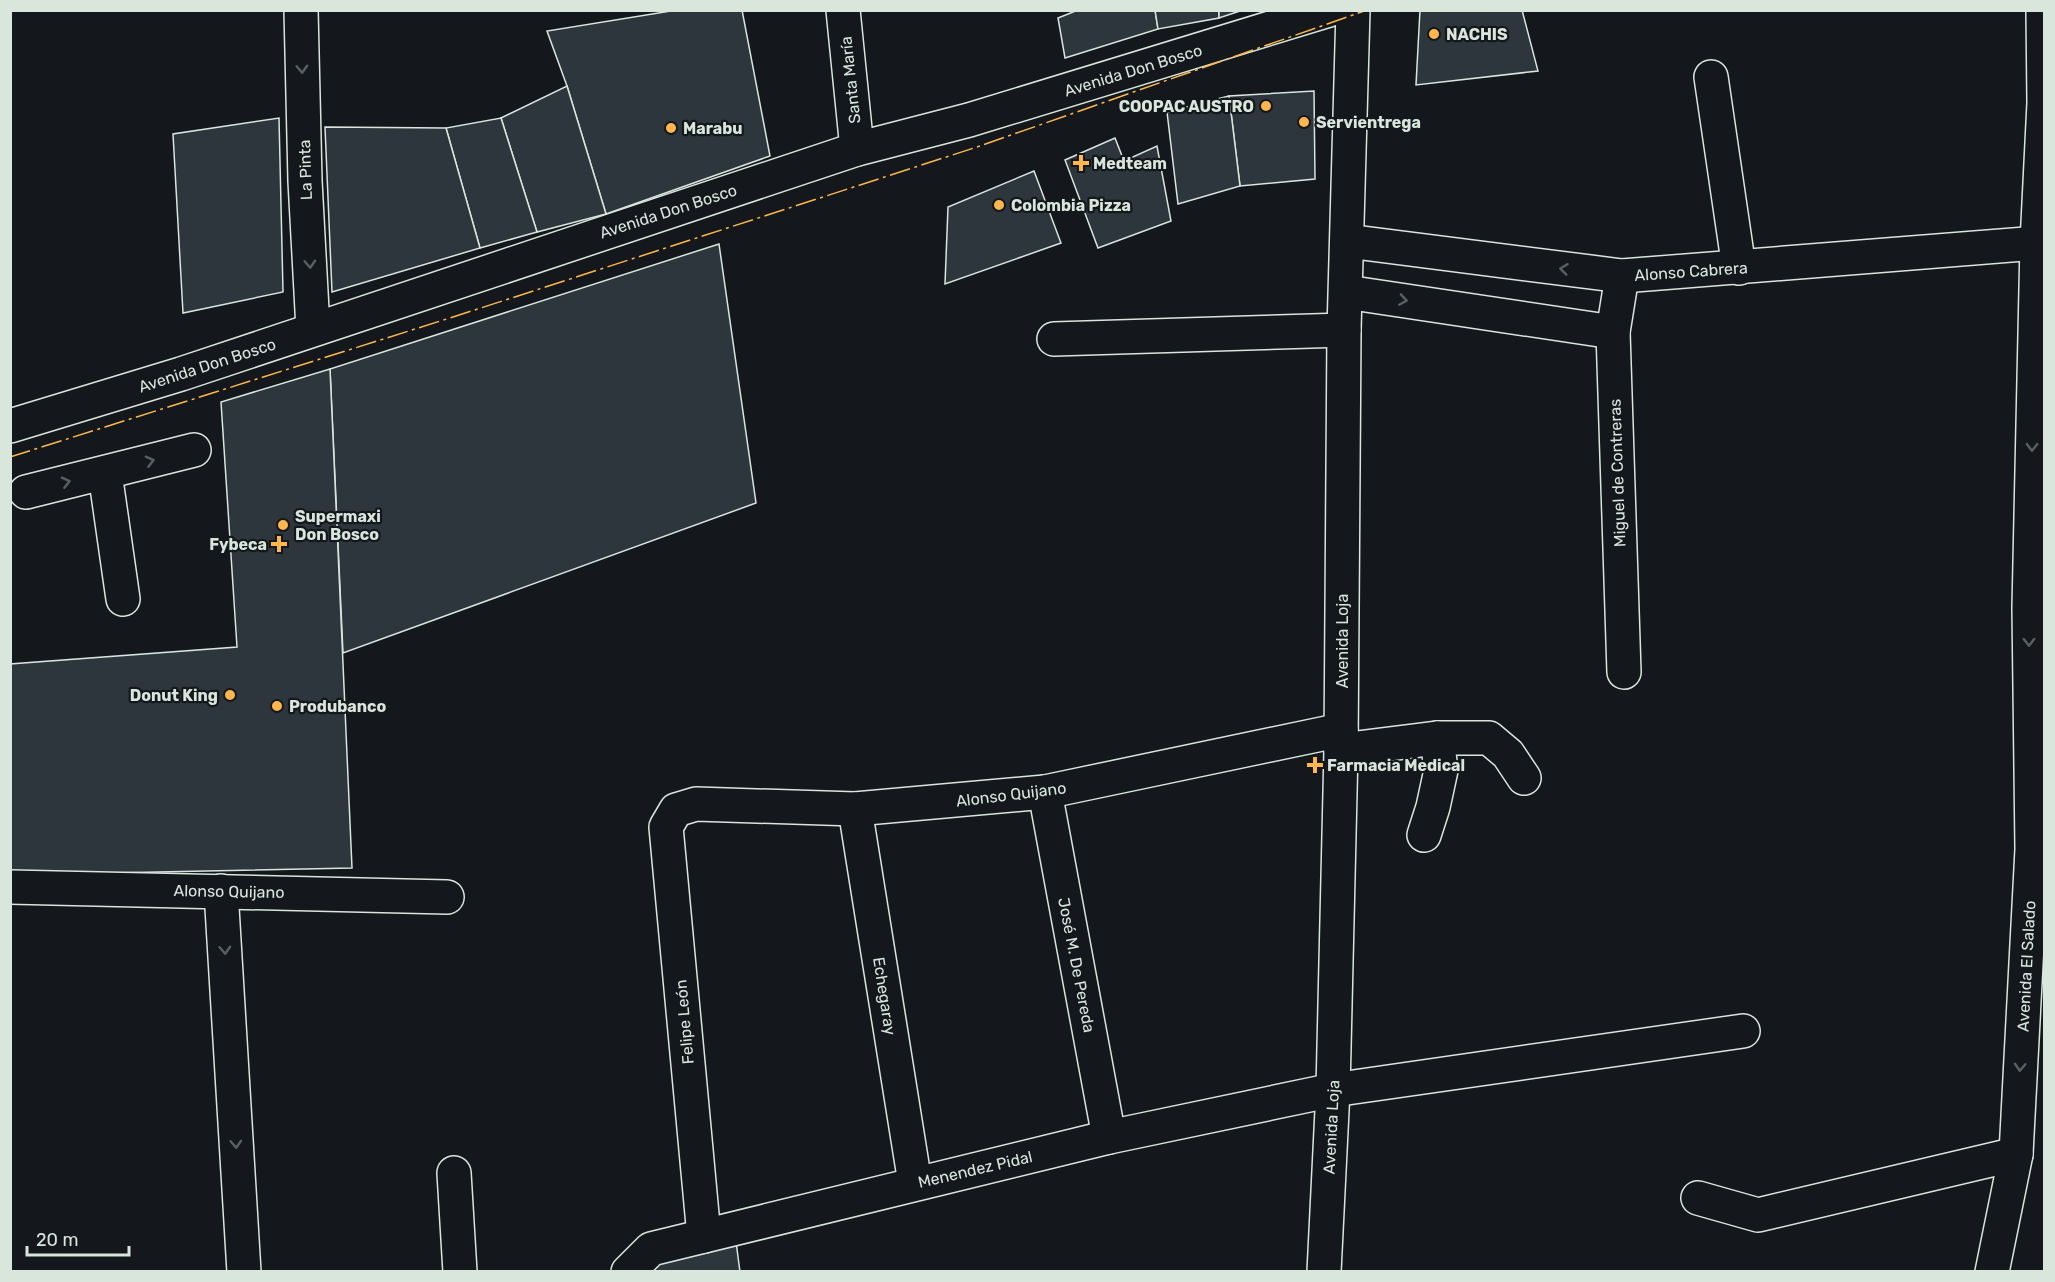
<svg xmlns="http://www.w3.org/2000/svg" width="2055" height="1282" font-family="Rubik,sans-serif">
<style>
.building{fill:#2c363c;stroke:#d8e6dc;stroke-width:1.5}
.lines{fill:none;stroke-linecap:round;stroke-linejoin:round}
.minor-casing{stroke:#d8e6dc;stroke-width:36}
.major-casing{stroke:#d8e6dc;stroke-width:36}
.minor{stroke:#14181c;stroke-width:33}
.major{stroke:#14181c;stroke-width:33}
.power{stroke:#ffb74d;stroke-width:1.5;stroke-dasharray:21 4.5 3 4.5;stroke-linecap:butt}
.oneway{stroke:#59605f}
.poi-dot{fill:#ffb74d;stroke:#14181c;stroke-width:2}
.labels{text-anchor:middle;stroke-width:4.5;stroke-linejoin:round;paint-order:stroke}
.poi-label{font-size:16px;font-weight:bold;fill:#d8e6dc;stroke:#14181c;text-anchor:start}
.street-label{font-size:16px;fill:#d8e6dc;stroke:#14181c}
</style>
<rect width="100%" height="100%" fill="#14181c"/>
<g class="building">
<polygon points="677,10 742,10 770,156 606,214 567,86 547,31"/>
<polygon points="1078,10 1155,10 1158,29 1065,58 1058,18"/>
<polygon points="1155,10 1219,10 1219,18 1158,29"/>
<polygon points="1219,10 1243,10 1219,18"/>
<polygon points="1420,10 1522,10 1538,71 1416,85"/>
<polygon points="567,86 606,214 537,232 501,118"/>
<polygon points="1314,91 1315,179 1240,186 1229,96"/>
<polygon points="1229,96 1240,186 1178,204 1167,112"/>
<polygon points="279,118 283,292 183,313 173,134"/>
<polygon points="501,118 537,232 480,248 446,128"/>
<polygon points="325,127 446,128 480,248 332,292"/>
<polygon points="1115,138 1124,161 1157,146 1171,221 1098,248 1065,160"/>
<polygon points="1034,171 1061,243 945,284 948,207"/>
<polygon points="719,244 756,503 343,653 330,369"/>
<polygon points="330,369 352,868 10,875 10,664 237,647 221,402"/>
<polygon points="735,1234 740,1272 633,1272"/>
</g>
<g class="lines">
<g class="minor-casing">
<g id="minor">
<polyline points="301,10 305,181 313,329"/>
<polyline points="843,10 857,149"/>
<polyline points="1711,77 1739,268"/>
<polyline points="1347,241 1622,276 2037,243"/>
<polyline points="1622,276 1613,332 1624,672"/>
<polyline points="1346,292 1613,332"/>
<polyline points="1054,339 1344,330"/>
<polyline points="105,473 123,599"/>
<polyline points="26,492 194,450"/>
<polyline points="1341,750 1437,738 1489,738 1508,754 1524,778"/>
<polyline points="1045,792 1109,1137"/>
<polyline points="855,809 915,1183"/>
<polyline points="1424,835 1433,807 1441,770 1437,738"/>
<polyline points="10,887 447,897"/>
<polyline points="221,891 244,1272"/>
<polyline points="454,1173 460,1272"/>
<polyline points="1698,1198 1758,1215 2016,1154"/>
<polyline points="704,1236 666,827 676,810 696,804 855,809 1045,792 1341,730"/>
<polyline points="628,1272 651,1249 1109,1137 1333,1090 1743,1031"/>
<polyline points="1992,1272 2016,1154 2032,849 2029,608 2037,243 2044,103 2043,10"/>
</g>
</g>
<g class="major-casing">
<g id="major">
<polyline points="10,426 181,374 857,149 969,120 1329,10"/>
<polyline points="1324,1272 1333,1090 1341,750 1344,330 1353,10"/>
</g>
</g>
<use href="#minor" class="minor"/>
<use href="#major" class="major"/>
<polyline class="power" points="10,457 453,317 977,147 1367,10"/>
</g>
<defs><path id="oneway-chevron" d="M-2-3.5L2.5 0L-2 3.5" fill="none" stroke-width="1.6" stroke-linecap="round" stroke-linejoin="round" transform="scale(1.5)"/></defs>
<g class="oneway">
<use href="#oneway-chevron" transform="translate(302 69) rotate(88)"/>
<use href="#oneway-chevron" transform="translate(310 264) rotate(87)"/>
<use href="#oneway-chevron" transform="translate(1564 269) rotate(-173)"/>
<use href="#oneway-chevron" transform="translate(1403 300) rotate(9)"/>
<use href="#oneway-chevron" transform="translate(2032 447) rotate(91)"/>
<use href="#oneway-chevron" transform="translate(150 461) rotate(-14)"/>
<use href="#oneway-chevron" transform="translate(66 482) rotate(-14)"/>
<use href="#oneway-chevron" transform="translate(2029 642) rotate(89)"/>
<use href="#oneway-chevron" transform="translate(225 950) rotate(87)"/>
<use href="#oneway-chevron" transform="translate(2020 1067) rotate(93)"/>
<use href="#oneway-chevron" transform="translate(236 1144) rotate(87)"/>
</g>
<g class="poi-dot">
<circle cx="1434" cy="34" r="6"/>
<circle cx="1266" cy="106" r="6"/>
<circle cx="1304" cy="122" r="6"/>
<circle cx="671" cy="128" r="6"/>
<path d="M1078 154h6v6h6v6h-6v6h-6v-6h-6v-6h6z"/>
<circle cx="999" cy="205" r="6"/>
<circle cx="283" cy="525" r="6"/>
<path d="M276 535h6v6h6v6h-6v6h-6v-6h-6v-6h6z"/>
<circle cx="230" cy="695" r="6"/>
<circle cx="277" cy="706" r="6"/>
<path d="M1312 756h6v6h6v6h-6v6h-6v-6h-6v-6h6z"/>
</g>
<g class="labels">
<g class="poi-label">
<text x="1446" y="40">NACHIS</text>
<text x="1254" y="112" text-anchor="end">COOPAC AUSTRO</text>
<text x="1316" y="128">Servientrega</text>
<text x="683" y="134">Marabu</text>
<text x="1093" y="169">Medteam</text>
<text x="1011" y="211">Colombia Pizza</text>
<text x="295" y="522">Supermaxi<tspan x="295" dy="18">Don Bosco</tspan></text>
<text x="267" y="550" text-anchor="end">Fybeca</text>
<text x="218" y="701" text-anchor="end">Donut King</text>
<text x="289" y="712">Produbanco</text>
<text x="1327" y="771">Farmacia Medical</text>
</g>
<g class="street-label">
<text transform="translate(1133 70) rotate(-17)" y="6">Avenida Don Bosco</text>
<text transform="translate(850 80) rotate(-96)" y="6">Santa María</text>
<text transform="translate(305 170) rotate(-92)" y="6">La Pinta</text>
<text transform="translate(668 211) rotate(-18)" y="6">Avenida Don Bosco</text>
<text transform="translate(1691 271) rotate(-4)" y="6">Alonso Cabrera</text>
<text transform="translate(207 365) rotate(-18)" y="6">Avenida Don Bosco</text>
<text transform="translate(1617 473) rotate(-92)" y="6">Miguel de Contreras</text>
<text transform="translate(1342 641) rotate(-90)" y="6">Avenida Loja</text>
<text transform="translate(1011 794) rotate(-7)" y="6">Alonso Quijano</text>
<text transform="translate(229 891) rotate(1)" y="6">Alonso Quijano</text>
<text transform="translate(1077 965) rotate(79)" y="6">José M. De Pereda</text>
<text transform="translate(2026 966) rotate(-87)" y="6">Avenida El Salado</text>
<text transform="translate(885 996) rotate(81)" y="6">Echegaray</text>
<text transform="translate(684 1022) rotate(-95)" y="6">Felipe León</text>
<text transform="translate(1331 1127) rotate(-87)" y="6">Avenida Loja</text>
<text transform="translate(975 1169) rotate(-13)" y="6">Menendez Pidal</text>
</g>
</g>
<rect width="2055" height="1282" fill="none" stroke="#d8e6dc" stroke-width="24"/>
<path d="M27 1246v9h102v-9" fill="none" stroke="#d8e6dc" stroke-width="3"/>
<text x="36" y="1246" font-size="18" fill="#d8e6dc" stroke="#14181c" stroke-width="4.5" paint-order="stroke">20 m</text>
</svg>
